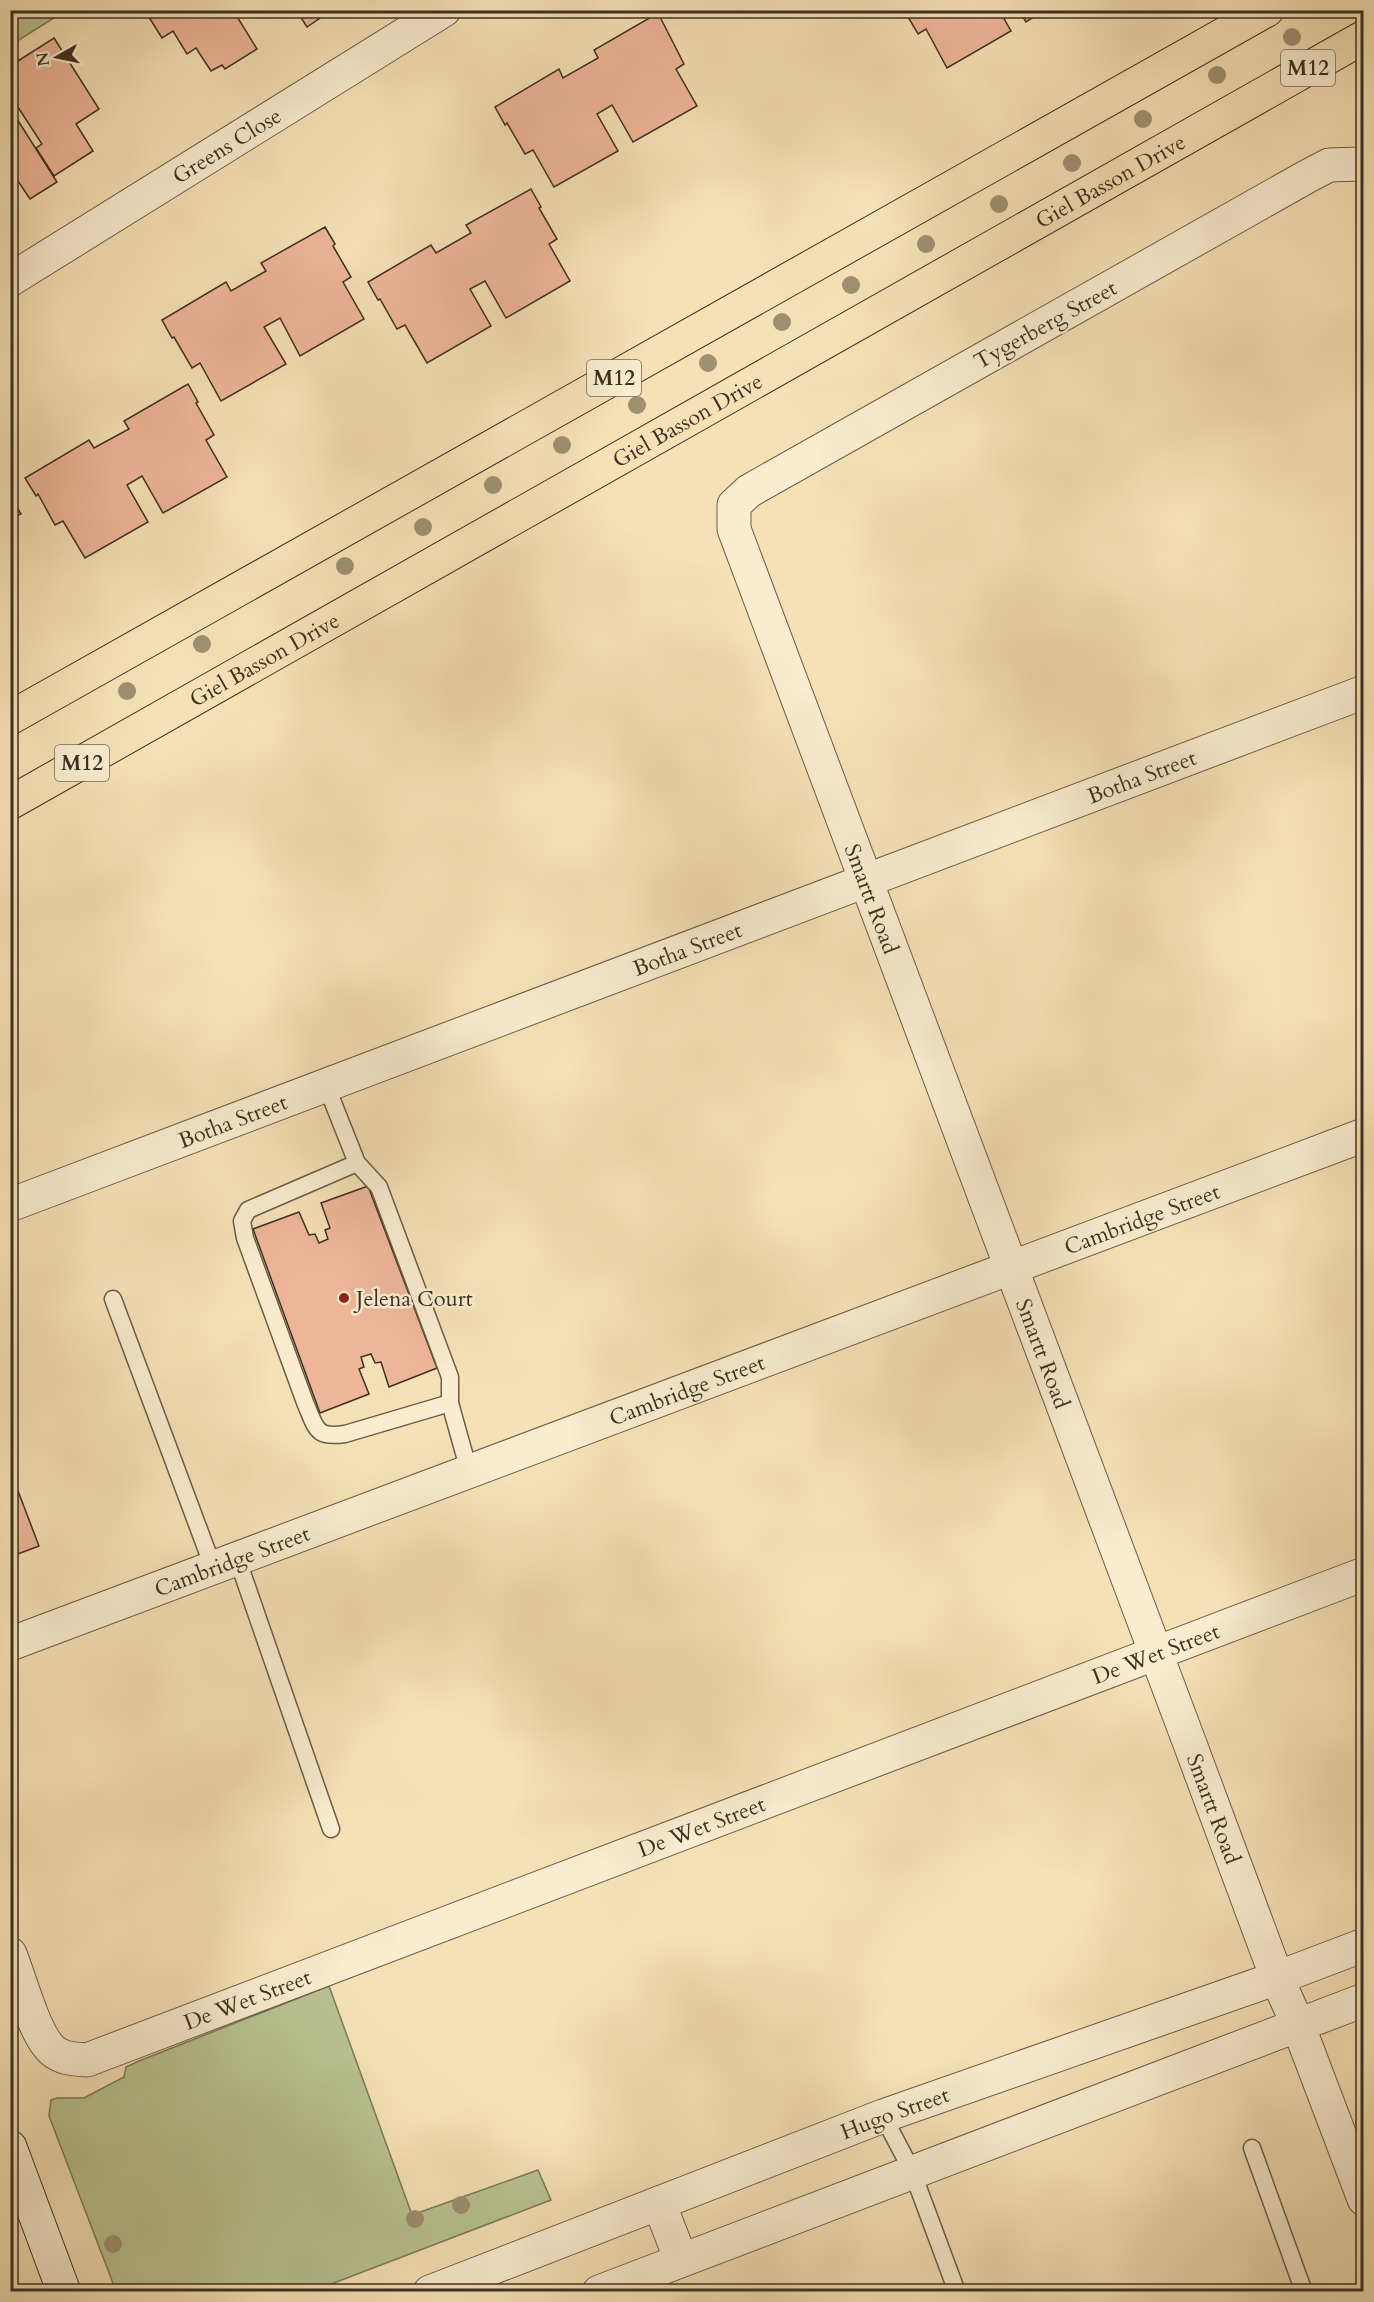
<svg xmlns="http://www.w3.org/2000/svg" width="1374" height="2302" font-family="Cardo,serif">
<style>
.green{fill:#b8c391;stroke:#7a7a5a;stroke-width:1.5}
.building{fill:#eeb699;stroke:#3c3022;stroke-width:1.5}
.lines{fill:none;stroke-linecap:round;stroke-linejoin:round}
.service-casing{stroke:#6a5c47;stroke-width:19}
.minor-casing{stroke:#6a5c47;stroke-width:35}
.tertiary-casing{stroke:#6a5c47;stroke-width:35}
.secondary-casing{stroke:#3c3022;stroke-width:35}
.primary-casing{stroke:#3c3022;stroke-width:35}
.service{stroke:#f9ecd0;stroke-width:16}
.minor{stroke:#f9ecd0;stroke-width:33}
.tertiary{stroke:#f9ecd0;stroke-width:33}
.secondary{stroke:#f9ecd0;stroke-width:33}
.primary{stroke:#f6e1b6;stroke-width:33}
.tree{fill:#9d9071}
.poi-dot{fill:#8f2418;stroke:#f9ecd0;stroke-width:2}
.labels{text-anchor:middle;stroke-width:5;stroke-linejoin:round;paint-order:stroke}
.shield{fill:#f9ecd0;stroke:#756856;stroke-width:1.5}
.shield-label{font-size:21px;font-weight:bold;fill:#3c3022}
.street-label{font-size:22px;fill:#3c3022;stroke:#f9ecd0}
.poi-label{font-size:22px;fill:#3c3022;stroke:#f9ecd0;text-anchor:start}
</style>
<rect width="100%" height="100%" fill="#f6e1b6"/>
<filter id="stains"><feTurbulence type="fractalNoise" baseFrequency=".00333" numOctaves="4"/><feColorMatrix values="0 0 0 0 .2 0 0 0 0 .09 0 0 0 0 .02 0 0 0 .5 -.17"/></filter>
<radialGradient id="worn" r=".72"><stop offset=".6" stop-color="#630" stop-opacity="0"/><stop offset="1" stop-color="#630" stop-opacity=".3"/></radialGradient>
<g class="green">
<polygon points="11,10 65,10 65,11 11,45"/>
<polygon points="329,1986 412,2215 538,2170 551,2200 313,2291 116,2291 49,2116 51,2100 57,2098 84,2098 124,2077 126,2067 139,2061"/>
</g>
<g class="building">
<polygon points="151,10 233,10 257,49 225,69 222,65 211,71 196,48 187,54 173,31 162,38 147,14"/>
<polygon points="296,10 332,10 307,27"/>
<polygon points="904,10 999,10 1011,31 947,68 926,29 918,34"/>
<polygon points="1019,10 1045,10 1026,22"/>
<polygon points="658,13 684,64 676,69 697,106 633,142 612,105 597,114 618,151 554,187 533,150 525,154 507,123 505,125 495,107 559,69 563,78 598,58 594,50"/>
<polygon points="54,38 99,109 76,124 93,151 54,176 36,148 42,144 10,95 10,66"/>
<polygon points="10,108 57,182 30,199 16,178 10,182"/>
<polygon points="531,189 541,207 539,208 557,239 549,244 570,281 506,318 485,281 470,289 491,326 427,363 405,325 397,329 380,299 378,300 368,282 431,245 436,253 471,233 466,225"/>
<polygon points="325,227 335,244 333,246 351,277 343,282 364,319 300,356 280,318 264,327 286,364 221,401 200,363 192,368 174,337 172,338 162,320 226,282 231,291 266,271 261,263"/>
<polygon points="188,384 198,402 196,403 214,435 206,440 227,477 163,513 142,476 127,485 148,522 85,558 63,521 55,525 38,494 36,496 25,478 89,440 94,448 129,429 124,421"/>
<polygon points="10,496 21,514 10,519"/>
<polygon points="368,1186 437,1368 389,1387 381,1362 375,1363 371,1354 361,1357 364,1367 359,1369 369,1394 320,1413 253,1229 299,1212 309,1235 315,1234 319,1243 328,1239 325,1230 330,1228 321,1203"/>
<polygon points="10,1470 39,1546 10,1557"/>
</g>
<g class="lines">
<g class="service-casing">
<g id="service">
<polyline points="326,1085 357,1163 379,1187 450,1377 450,1403 469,1471"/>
<path d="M357,1163L248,1210L242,1221L245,1238L306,1405C317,1430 316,1438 345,1434L450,1403"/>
<polyline points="113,1299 213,1567"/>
<polyline points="237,1558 331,1829"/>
<polyline points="883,2116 912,2171 957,2292"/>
<polyline points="1252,2148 1304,2292"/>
</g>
</g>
<g class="minor-casing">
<g id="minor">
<path id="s1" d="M1364,166L1360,164L1329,165L1308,176L749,491L734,505V529C913,1012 1098,1494 1277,1978L1298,2025L1364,2199"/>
<path id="s2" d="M10,280L444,10"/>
<path id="s3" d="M10,1205L1364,692"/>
<path id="s4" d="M10,1644L1364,1135"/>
<path id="s5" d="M10,1954C20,1978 34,2034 52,2050C62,2059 74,2059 87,2060L1364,1574"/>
</g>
</g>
<g class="tertiary-casing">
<g id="tertiary">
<polyline points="659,2203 681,2260"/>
<path id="s6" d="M430,2292L883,2116L1277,1978L1364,1945"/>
<polyline points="599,2292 1364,2000"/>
</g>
</g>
<g class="secondary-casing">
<polyline id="secondary" points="10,2147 64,2292"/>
</g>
<g class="primary-casing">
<g id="primary">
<polyline points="10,718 1267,10"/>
<path id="s7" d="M10,803L1364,37"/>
</g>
</g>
<use href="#service" class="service"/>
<use href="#minor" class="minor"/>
<use href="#tertiary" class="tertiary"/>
<use href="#secondary" class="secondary"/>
<use href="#primary" class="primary"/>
</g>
<g class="tree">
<circle cx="1292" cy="37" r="9"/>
<circle cx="1217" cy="75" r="9"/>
<circle cx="1143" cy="119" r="9"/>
<circle cx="1072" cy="163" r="9"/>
<circle cx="999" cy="204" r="9"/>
<circle cx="926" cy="244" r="9"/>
<circle cx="851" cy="285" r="9"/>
<circle cx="782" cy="322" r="9"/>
<circle cx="708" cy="363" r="9"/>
<circle cx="637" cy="405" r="9"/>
<circle cx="562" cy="445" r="9"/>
<circle cx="493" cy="485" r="9"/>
<circle cx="423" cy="527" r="9"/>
<circle cx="345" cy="566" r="9"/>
<circle cx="202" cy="644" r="9"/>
<circle cx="127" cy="691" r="9"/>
<circle cx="461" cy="2205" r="9"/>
<circle cx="415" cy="2219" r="9"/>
<circle cx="113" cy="2244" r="9"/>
</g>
<circle class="poi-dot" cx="344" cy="1298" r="6"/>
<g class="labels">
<g class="shield">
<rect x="1281" y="50" width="54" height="36" rx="4.5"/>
<rect x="587" y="360" width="54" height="36" rx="4.5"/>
<rect x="55" y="745" width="54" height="36" rx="4.5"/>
</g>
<g class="shield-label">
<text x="1308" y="75">M12</text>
<text x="614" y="385">M12</text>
<text x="82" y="770">M12</text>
</g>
<g class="street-label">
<text dy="8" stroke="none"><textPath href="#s2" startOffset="255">Greens Close</textPath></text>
<text dy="8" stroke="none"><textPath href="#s7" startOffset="1264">Giel Basson Drive</textPath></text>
<text transform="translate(1045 324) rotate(-29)" y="8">Tygerberg Street</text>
<text dy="8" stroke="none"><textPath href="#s7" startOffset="778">Giel Basson Drive</textPath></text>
<text dy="8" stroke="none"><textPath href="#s7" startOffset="292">Giel Basson Drive</textPath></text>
<text dy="8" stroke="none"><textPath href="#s3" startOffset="1210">Botha Street</textPath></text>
<text dy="8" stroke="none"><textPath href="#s1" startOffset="1140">Smartt Road</textPath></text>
<text dy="8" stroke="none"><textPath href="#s3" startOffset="724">Botha Street</textPath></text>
<text dy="8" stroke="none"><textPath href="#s3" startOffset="238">Botha Street</textPath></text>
<text dy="8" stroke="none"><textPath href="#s4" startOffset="1209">Cambridge Street</textPath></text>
<text dy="8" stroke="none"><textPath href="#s1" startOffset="1626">Smartt Road</textPath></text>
<text dy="8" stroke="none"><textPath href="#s4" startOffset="723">Cambridge Street</textPath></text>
<text dy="8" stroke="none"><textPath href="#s4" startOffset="237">Cambridge Street</textPath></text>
<text dy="8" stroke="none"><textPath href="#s5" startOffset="1286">De Wet Street</textPath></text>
<text dy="8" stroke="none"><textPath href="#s1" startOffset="2112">Smartt Road</textPath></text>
<text dy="8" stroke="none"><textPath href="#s5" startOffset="800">De Wet Street</textPath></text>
<text dy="8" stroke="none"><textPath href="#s5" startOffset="314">De Wet Street</textPath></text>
<text dy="8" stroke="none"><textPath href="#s6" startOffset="498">Hugo Street</textPath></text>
</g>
<g class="poi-label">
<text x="356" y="1306">Jelena Court</text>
</g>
</g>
<rect width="1374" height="2302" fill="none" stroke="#f6e1b6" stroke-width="36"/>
<rect x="12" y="12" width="1350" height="2278" fill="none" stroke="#3c3022" stroke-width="3"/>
<rect x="18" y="18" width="1338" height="2266" fill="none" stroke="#3c3022" stroke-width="1.5"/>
<g transform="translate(57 57) rotate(261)" stroke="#f9ecd0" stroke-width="4.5" paint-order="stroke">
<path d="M0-4.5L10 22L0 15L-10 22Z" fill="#3c3022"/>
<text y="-9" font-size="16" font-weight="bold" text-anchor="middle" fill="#3c3022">N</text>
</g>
<rect width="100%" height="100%" filter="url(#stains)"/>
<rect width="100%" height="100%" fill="url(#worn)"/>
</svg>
